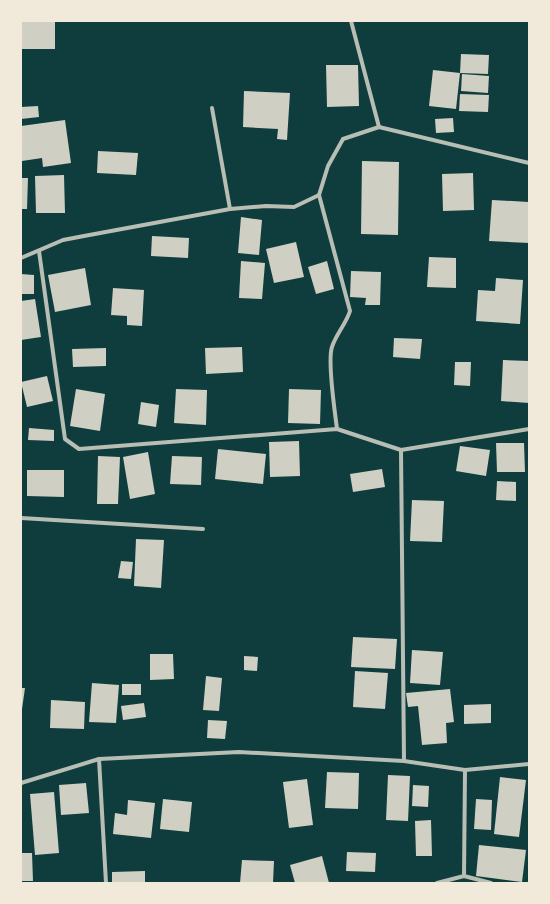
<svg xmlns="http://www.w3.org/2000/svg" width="550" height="904" font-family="Lato,sans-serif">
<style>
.building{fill:#cfcfc3}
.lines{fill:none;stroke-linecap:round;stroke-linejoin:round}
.minor{stroke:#b8beb3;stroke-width:4}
</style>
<rect width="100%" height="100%" fill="#0f3d3e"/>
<g class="building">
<rect x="21" y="21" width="34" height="28"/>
<polygon points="461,54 489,55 488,74 460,73"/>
<polygon points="326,65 358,65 359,106 327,107"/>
<polygon points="433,70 460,73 456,109 429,106"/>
<polygon points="462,74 489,76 488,93 461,91"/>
<polygon points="244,91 290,93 287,140 277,139 278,129 243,127"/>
<polygon points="460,94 489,95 488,112 459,111"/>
<polygon points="38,106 39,117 21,119 21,107"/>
<polygon points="453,118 454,132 436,133 435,119"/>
<polygon points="65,120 71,163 43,167 42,158 22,161 21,126"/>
<polygon points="98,151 138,153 136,175 97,173"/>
<polygon points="362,161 399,162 398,235 361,234"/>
<polygon points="473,173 474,210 443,211 442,174"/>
<polygon points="64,175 65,213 36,213 35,176"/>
<polygon points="21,178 28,178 27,209 21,209"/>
<polygon points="492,200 529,202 529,243 489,241"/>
<polygon points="241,217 262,220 259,255 238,253"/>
<polygon points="152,236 189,238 188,258 151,256"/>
<polygon points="296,242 304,277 274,283 266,249"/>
<polygon points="429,257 456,258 456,288 427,287"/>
<polygon points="241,261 265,263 262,299 239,298"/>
<polygon points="327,261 334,289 316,294 308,267"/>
<polygon points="85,268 91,305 55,312 48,275"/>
<polygon points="351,271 381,272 380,305 365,305 366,298 350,297"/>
<polygon points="21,274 34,275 34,294 21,294"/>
<polygon points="496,278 523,280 520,324 476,321 478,290 495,291"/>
<polygon points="113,288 144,290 142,326 127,325 127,316 111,315"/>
<polygon points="35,299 41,337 21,340 21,301"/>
<polygon points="394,338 422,339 420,359 393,357"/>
<polygon points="242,347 243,372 206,374 205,348"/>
<polygon points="106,348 106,366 73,367 72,349"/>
<polygon points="503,360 529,361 529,403 501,401"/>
<polygon points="455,362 471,362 470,386 454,385"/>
<polygon points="47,376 53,401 27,407 21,382"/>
<polygon points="76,389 105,394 100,431 70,426"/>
<polygon points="176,389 207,390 206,425 174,423"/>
<polygon points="289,389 321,390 320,424 288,423"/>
<polygon points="141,402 159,405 156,427 138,424"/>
<polygon points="29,428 54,430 54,441 28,440"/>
<polygon points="299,441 300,476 270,477 269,442"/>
<polygon points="496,443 524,443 525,472 497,472"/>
<polygon points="460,446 490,450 486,476 456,471"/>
<polygon points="218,449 266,454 263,484 215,479"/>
<polygon points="148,452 155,494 130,499 123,457"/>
<polygon points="98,456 120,457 118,504 97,504"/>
<polygon points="172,456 202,457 201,485 170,484"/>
<polygon points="382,469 385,487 353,492 350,474"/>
<polygon points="27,470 64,470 64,497 27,496"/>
<polygon points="497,481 516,482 516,501 496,500"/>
<polygon points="412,500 444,501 442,542 410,541"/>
<polygon points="136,539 164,540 161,588 134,586"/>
<polygon points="121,561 133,562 131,579 118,578"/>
<polygon points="353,637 397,639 395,669 351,667"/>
<polygon points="412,650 443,652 440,685 410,683"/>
<polygon points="150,654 173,654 174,679 150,680"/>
<polygon points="244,656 258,657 257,671 244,670"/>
<polygon points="355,671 388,673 385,709 353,707"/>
<polygon points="206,676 222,678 219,711 203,710"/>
<polygon points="92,683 119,685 116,723 89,722"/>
<rect x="122" y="684" width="19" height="11"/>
<polygon points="21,688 25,688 22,709 21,709"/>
<polygon points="450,689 454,722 446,723 447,743 422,745 418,706 408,707 406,693"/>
<polygon points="51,700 85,702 84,729 50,728"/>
<polygon points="144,703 146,717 123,720 121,706"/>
<polygon points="491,704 491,723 464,724 464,705"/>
<polygon points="208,720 227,721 225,739 207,738"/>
<polygon points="327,772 359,773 358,809 325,808"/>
<polygon points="388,775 410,776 408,821 386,820"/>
<polygon points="500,777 526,780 519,837 494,834"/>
<polygon points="307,779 313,825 289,828 283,782"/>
<polygon points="86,783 89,813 61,815 59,785"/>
<polygon points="413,785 429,786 428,807 412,806"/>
<polygon points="54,792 59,853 35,855 30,794"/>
<polygon points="163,799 192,802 189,832 160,829"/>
<polygon points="476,799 492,800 491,830 474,829"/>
<polygon points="128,800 155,803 151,838 113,834 115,813 127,815"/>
<polygon points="431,820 432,856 416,856 415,821"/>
<polygon points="479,845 526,850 522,882 476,876"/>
<polygon points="347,852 376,853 375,872 346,871"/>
<polygon points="21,853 32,853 33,881 21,881"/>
<polygon points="322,856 329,883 295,883 290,865"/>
<polygon points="242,860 274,861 273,883 240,883"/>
<polygon points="145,871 145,883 112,883 112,872"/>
</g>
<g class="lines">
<g class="minor">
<polyline points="351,21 379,127"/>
<polyline points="212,108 230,209"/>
<path d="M319,195L350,311C346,324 336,334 332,347C327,361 335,412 337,429"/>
<polyline points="39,251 65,439 79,449 337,429 401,450 529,429"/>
<polyline points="21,258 63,240 84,236 230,209 266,206 294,207 319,195 328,166 343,139 379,127 529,163"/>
<polyline points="401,450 404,761"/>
<polyline points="21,518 203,529"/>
<polyline points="99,759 106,883"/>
<polyline points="465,770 464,876 491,883"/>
<polyline points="21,783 99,759 239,752 404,761 465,770 529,764"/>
<polyline points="437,883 464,876"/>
</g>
</g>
<rect width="550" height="904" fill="none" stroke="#f1e9da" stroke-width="44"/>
</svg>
